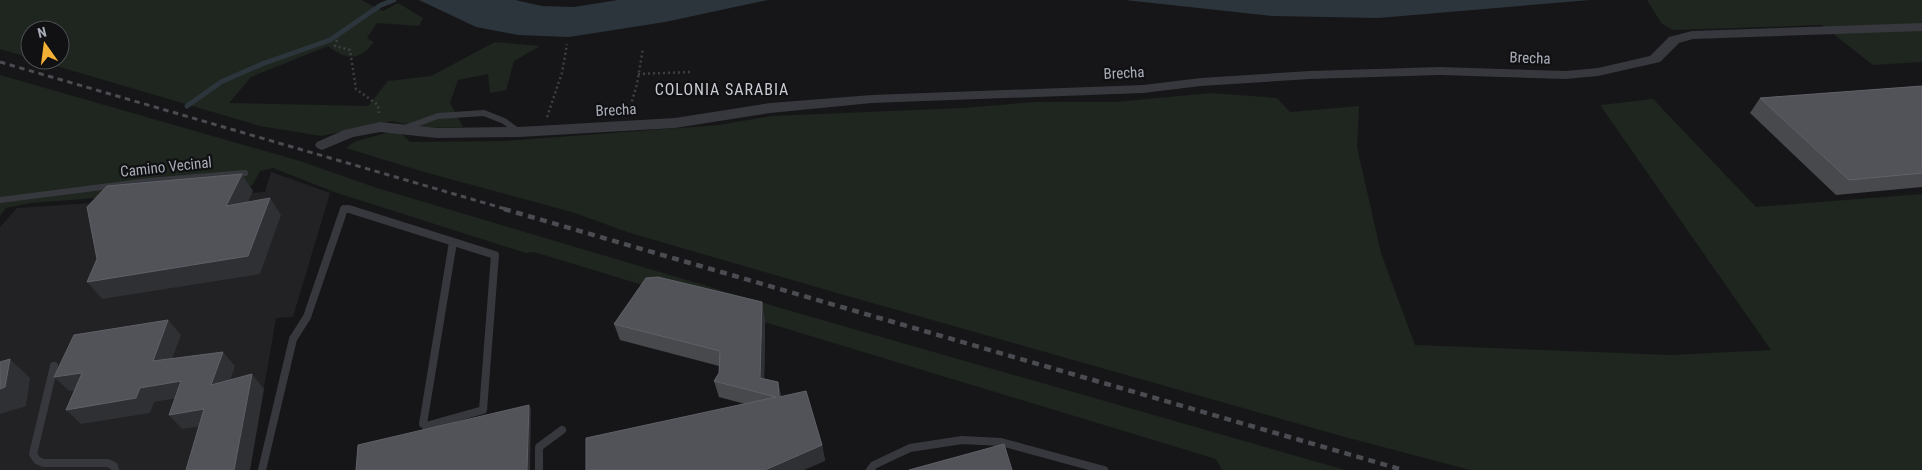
<svg xmlns="http://www.w3.org/2000/svg" width="1922" height="470" font-family="'Roboto Condensed',sans-serif">
<style>
.built{fill:#222225}
.green{fill:#1e261f}
.water{fill:#2c353c}
.lines{fill:none;stroke-linecap:round;stroke-linejoin:round}
.stream{stroke:#2c353c;stroke-width:5}
.path{stroke:#3d3f44;stroke-width:2.5;stroke-dasharray:2 3;stroke-linecap:butt}
.lane-far1{stroke:#37383d;stroke-width:6}
.lane{stroke:#37383d;stroke-width:8}
.street{fill:#37383d;fill-rule:evenodd}
.rail-far1{stroke:#4a4c52;stroke-width:3;stroke-dasharray:5.5 4.5;stroke-linecap:butt}
.rail{stroke:#4a4c52;stroke-width:4.5;stroke-dasharray:7 5.5;stroke-linecap:butt}
.wall{fill:#47494d}
.shaded-wall{fill:#2f3033}
.building{fill:#525359;stroke:#5f6168}
.labels{text-anchor:middle;stroke-width:4.5;stroke-linejoin:round;paint-order:stroke}
.street-label{font-size:15px;fill:#a8adb8;stroke:#111113}
.neighbourhood-label{font-size:16px;letter-spacing:1px;fill:#c9ccd4;stroke:#111113}
</style>
<rect width="100%" height="100%" fill="#161618"/>
<polygon class="built" points="271,172 330,193 293,317 276,318 250,470 0,470 0,227 17,208 265,192"/>
<g class="green">
<path d="M0,0H361L383,11L398,3L423,18L419,26L377,23L367,38L374,42C358,62 347,60 328,46L251,77L229,103L368,106L388,81L431,76L495,42L540,46L514,61L506,90L490,93L488,74L458,80L450,103L463,127L422,128L392,121L321,136L260,126L36,60H60V30H30V58L0,49Z"/>
<polygon points="1647,0 1922,0 1922,62 1873,65 1822,25 1673,30 1662,24"/>
<polygon points="0,75 300,161 377,188 784,309 1345,470 1222,470 1216,459 534,252 526,253 337,193 273,168 260,171 252,186 31,203 6,208 0,216"/>
<polygon points="1211,93 1277,98 1290,112 1359,106 1357,147 1381,253 1415,345 1671,355 1771,350 1600,105 1653,99 1756,207 1922,194 1922,470 1470,470 1345,437 837,293 630,233 575,213 424,172 346,148 356,141 398,130 410,142 505,141 718,125 772,116 962,108 1036,102 1115,102"/>
</g>
<g class="water">
<polygon points="419,0 515,0 542,6 574,7 618,0 768,0 665,22 569,37 518,35 476,27"/>
<polygon points="1125,0 1590,0 1378,18 1272,16"/>
</g>
<g class="lines">
<polyline class="stream" points="187,106 221,82 262,64 330,40 381,5 394,0"/>
<g class="path">
<polyline points="337,40 335,46 350,50 356,89 378,105 379,113"/>
<polyline points="638,74 690,72"/>
<polyline points="629,111 637,84 643,48"/>
<polyline points="547,117 562,73 567,44"/>
</g>
<g class="lane-far1">
<polyline points="402,129 438,116 484,113 504,121 519,132"/>
<polyline points="0,200 149,181 245,173"/>
<polyline points="343,210 347,208 353,210"/>
</g>
<g class="lane">
<polyline points="349,209 495,255 483,410 426,426 423,424 453,242"/>
<polyline points="54,366 33,454 37,460 43,463 108,463 114,466 115,470"/>
<polyline points="262,470 293,339 307,317 344,209"/>
<polyline points="539,470 539,447 562,430"/>
<polyline points="870,470 874,465 910,448 962,440 1001,442 1104,470"/>
</g>
<polygon class="street" points="1922,23 1922,31 1693,39 1679,43 1660,62 1598,76 1565,79 1440,75 1310,79 1201,86 1143,93 872,103 770,113 675,128 519,137 437,138 380,132 353,137 322,150 317,148 315,145 317,142 344,130 380,122 437,128 519,127 675,118 770,103 872,95 1143,85 1201,78 1310,71 1440,67 1565,71 1598,68 1650,56 1669,37 1692,31"/>
<polyline class="rail-far1" points="0,62 509,210"/>
<polyline class="rail" points="504,209 1403,470"/>
</g>
<g class="wall">
<polygon points="1922,86 1922,187 1836,195 1750,113 1760,98"/>
<polygon points="765,318 764,379 778,382 781,396 822,445 825,461 745,404 719,397 714,381 719,373 719,366 620,340 614,324"/>
</g>
<g class="shaded-wall">
<polygon points="242,174 253,191 238,223 226,206"/>
<polygon points="270,198 281,215 260,274 102,299 87,282"/>
<polygon points="762,302 765,318 764,394 760,378"/>
<polygon points="168,320 181,335 166,375 153,361"/>
<polygon points="223,352 235,366 224,399 211,385"/>
<polygon points="10,359 30,378 26,406 0,414 0,389"/>
<polygon points="82,373 96,387 69,391 54,377"/>
<polygon points="252,374 264,389 250,470 234,470"/>
<polygon points="181,381 194,395 154,402 150,413 81,424 66,410 140,388"/>
<polygon points="778,382 782,398 779,397"/>
<polygon points="529,405 531,410 530,470 527,470"/>
<polygon points="204,409 217,424 182,429 169,415"/>
<polygon points="822,445 825,461 804,470 765,470"/>
</g>
<g class="building">
<polygon points="1922,86 1922,173 1849,180 1760,98"/>
<polygon points="242,174 226,206 270,198 248,256 87,282 97,259 87,207 107,186"/>
<polygon points="658,277 762,302 760,378 778,382 779,397 806,391 822,445 765,470 586,470 586,438 776,397 714,381 719,373 720,351 614,324 646,278"/>
<polygon points="168,320 153,361 223,352 211,385 252,374 234,470 186,470 204,409 169,415 181,381 140,388 136,398 66,410 82,373 54,377 74,335"/>
<polygon points="10,359 5,387 0,389 0,362"/>
<polygon points="529,405 527,470 356,470 358,445"/>
<polygon points="1004,444 1012,470 909,470"/>
</g>
<g class="labels">
<g class="street-label">
<text transform="translate(1530 58) rotate(2)" y="5">Brecha</text>
<text transform="translate(1124 73) rotate(-3)" y="5">Brecha</text>
<text transform="translate(616 110) rotate(-3)" y="5">Brecha</text>
<text transform="translate(166 167) rotate(-6)" y="5">Camino Vecinal</text>
</g>
<g class="neighbourhood-label">
<text x="722" y="95">COLONIA SARABIA</text>
</g>
</g>
<g transform="translate(45 45) rotate(346)"><circle r="24" fill="#111113" stroke="#4d4f55"/>
<path d="M0-4L9 19L0 12L-9 19Z" fill="#f2b134"/>
<text y="-8" font-size="14" font-weight="bold" text-anchor="middle" fill="#a8adb8">N</text>
</g>
</svg>
